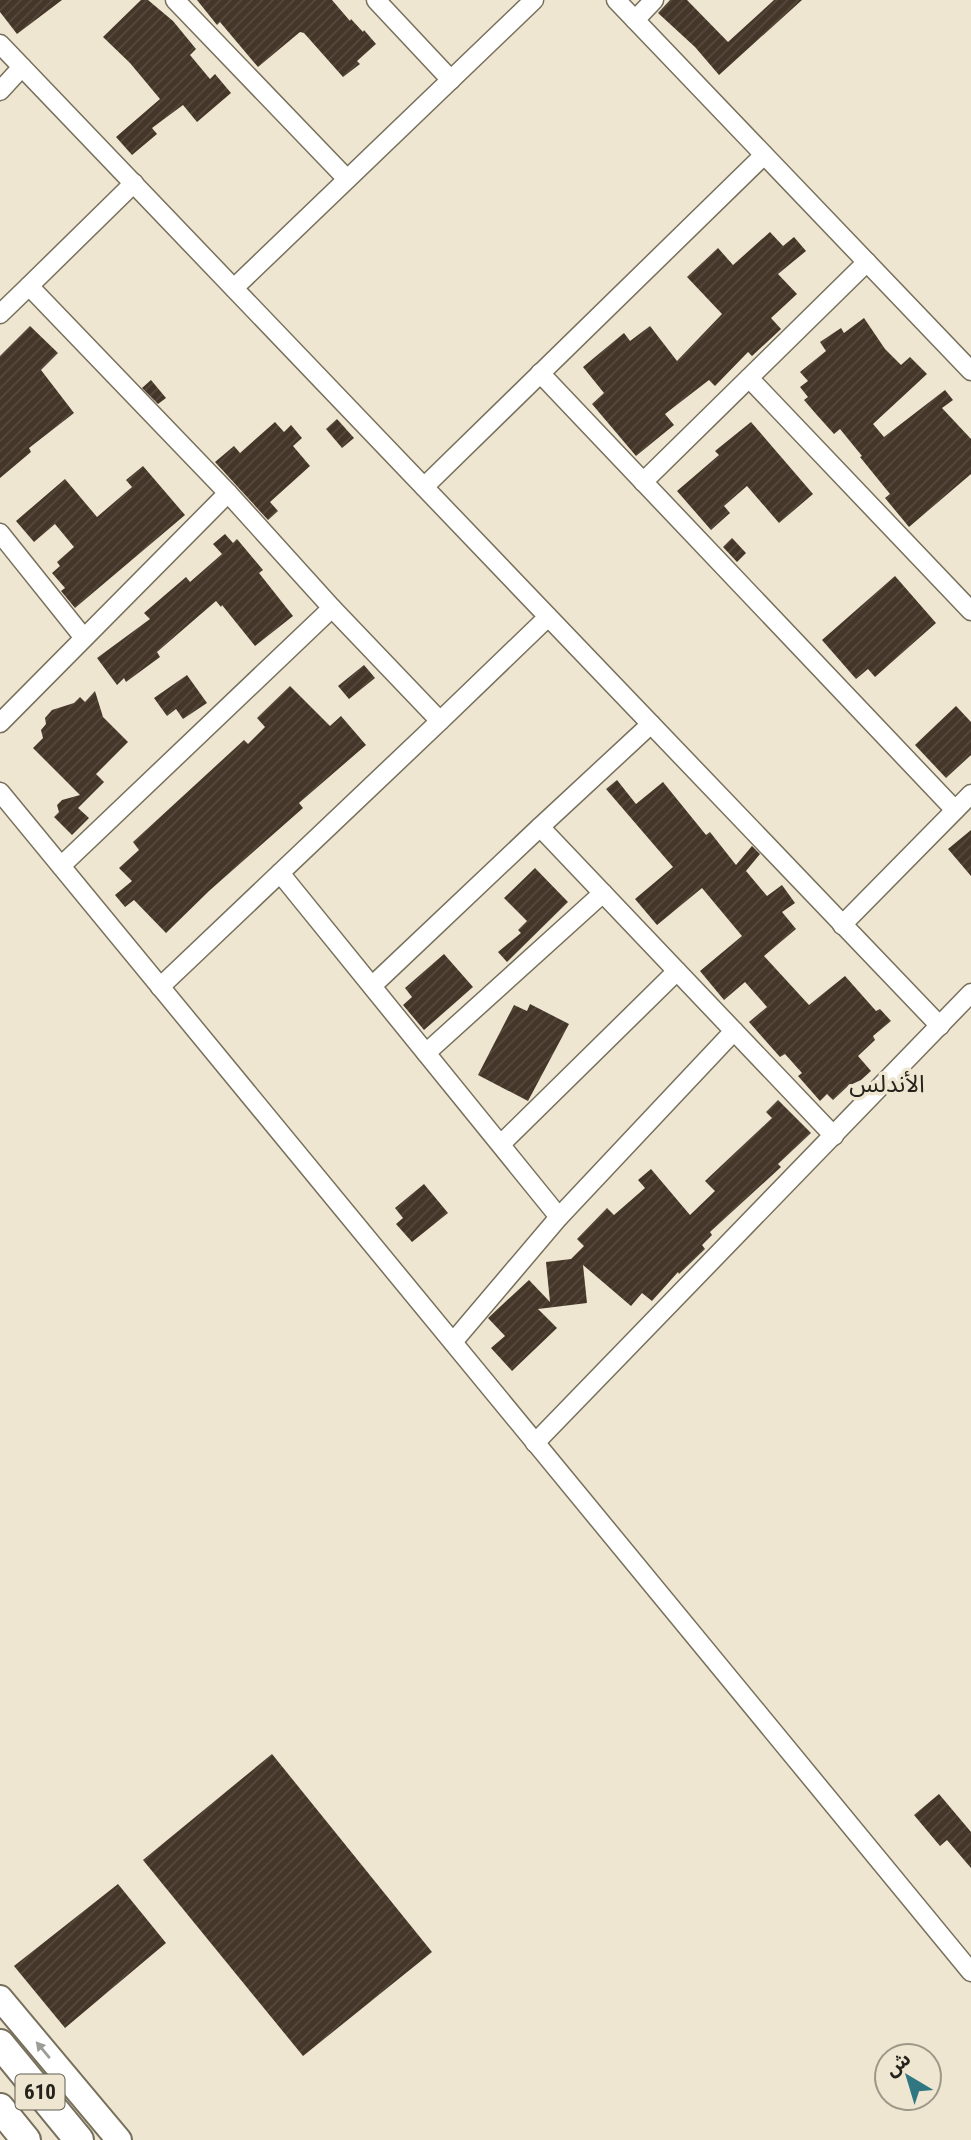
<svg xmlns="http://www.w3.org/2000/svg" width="971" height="2140" font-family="'Roboto Condensed','Noto Sans Arabic',sans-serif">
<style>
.building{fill:url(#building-hatch)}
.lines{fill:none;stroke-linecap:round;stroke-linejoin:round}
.minor-casing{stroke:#77705c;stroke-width:21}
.secondary-casing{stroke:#77705c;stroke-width:28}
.primary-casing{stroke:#77705c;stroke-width:32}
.minor{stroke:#fff;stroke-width:18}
.secondary{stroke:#fff;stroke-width:24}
.primary{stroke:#fff;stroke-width:28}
.oneway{fill:#9c9c98}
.labels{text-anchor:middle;stroke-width:7;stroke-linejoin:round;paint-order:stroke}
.shield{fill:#eee6d0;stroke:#615d51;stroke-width:2}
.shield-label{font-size:21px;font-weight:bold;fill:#24221a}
.neighbourhood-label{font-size:24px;fill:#24221a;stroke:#eee6d0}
</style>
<defs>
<pattern id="building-hatch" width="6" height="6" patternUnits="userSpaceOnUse" patternTransform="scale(1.75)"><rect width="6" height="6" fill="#443628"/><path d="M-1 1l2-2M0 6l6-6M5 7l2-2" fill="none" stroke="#564a3e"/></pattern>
</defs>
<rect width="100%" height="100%" fill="#eee6d0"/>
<g class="building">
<polygon points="0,0 62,0 17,34 0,12"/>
<polygon points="141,0 148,0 173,21 196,49 190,55 210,79 215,74 231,93 197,122 183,105 152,128 157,134 132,155 116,137 160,99 130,63 103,37"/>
<polygon points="197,0 332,0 350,21 351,19 363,32 364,30 376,44 357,61 360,64 343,77 304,33 300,32 258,67 220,22 217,25"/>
<polygon points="670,0 687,0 728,42 774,0 802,0 719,75 695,47 658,13"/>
<polygon points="770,232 783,246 794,237 806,251 778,274 797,294 771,318 781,329 752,356 748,352 715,386 709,380 665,414 674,425 636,456 592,404 604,393 583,367 624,333 630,341 650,326 677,361 722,314 687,277 718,248 733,265"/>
<polygon points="864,318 885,349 901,365 910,357 927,374 873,424 884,437 945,390 953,400 942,408 971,439 971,474 909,527 885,498 890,494 860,457 862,456 840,429 834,434 816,414 804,400 808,397 800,387 808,381 800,372 826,351 820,342 841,328 844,333"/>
<polygon points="30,326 58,353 41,370 74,413 29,448 31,452 0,478 0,356"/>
<polygon points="151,380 166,398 158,404 142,388"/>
<polygon points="337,419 354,438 342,448 326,429"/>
<polygon points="275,422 284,432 291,425 302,438 293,446 310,466 270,502 278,511 268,520 215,462 234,446 240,453"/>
<polygon points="751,422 813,494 779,523 747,486 724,506 730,513 711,530 677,491 719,455 715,451"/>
<polygon points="143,466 185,515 75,608 61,591 65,588 52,573 60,566 57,562 74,547 55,524 34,542 16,521 65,479 97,517 132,487 126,480"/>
<polygon points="225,534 233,543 237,539 263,570 259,573 293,616 255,646 222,605 221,607 216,601 157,652 160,657 126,682 124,678 117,685 97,658 150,619 144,613 186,577 190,582 222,554 213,544"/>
<polygon points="732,538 746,553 737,562 723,547"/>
<polygon points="895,576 936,623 875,677 868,669 856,679 822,640"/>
<polygon points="364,665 375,678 349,699 338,686"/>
<polygon points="187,675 207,703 183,719 176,709 167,716 154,698"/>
<polygon points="290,686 330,726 341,716 366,745 299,803 303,808 209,891 166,933 134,900 125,907 115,895 132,881 119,868 139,850 133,842 244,740 248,744 265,727 257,718"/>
<polygon points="95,691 103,717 128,742 96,774 104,782 78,808 89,818 72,835 54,817 59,812 57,805 62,800 80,795 33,748 43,738 41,730 46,724 45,718 52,710 74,703 80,697 85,702"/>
<polygon points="956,706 971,722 971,755 946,778 915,745"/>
<polygon points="617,780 636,804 663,782 706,835 710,832 736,865 752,846 760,854 746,871 767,896 782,885 795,903 782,912 796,929 764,956 809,1005 845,976 876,1011 880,1009 891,1021 873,1036 875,1040 858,1056 871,1071 861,1080 848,1086 833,1100 827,1094 820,1101 798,1076 802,1073 785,1054 780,1057 749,1022 767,1007 745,982 724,1000 700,971 742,936 702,888 657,925 635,899 673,867 606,789"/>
<polygon points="971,830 971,876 948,849"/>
<polygon points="535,868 568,902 507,962 498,952 521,933 518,930 527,921 504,898"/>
<polygon points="444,954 473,987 424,1030 403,1005 412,997 405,988"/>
<polygon points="530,1004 569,1024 528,1101 478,1075 514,1005 527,1011"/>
<polygon points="778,1100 811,1133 778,1164 781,1167 710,1232 712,1235 702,1245 705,1249 679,1274 678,1272 652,1301 642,1293 631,1306 583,1265 587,1303 538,1309 557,1328 512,1371 491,1348 505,1336 488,1318 529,1280 550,1302 546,1262 571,1259 584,1246 577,1239 607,1208 614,1215 645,1188 638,1180 651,1169 690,1215 715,1191 705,1181 772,1118 766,1112"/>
<polygon points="424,1184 448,1213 412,1242 396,1224 403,1218 395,1208"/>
<polygon points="272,1754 432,1952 303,2056 143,1860"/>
<polygon points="939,1794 971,1832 971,1868 947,1840 940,1846 914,1815"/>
<polygon points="118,1884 166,1943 65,2028 14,1966"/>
</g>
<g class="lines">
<g class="minor-casing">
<g id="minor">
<polyline points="175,0 347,179"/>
<polyline points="376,0 451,80"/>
<polyline points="616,0 971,371"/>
<polyline points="635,20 654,0"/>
<polyline points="0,44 940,1026"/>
<polyline points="0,91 22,67"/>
<polyline points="234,288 534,0"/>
<polyline points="0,314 29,286"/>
<polyline points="540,373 955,810"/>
<polyline points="749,378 971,611"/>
<polyline points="643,482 867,262"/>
<polyline points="424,487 764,155"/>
<polyline points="0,533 84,638"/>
<polyline points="440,721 548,617"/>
<polyline points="0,723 228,493 29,286 134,183"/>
<polyline points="0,792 971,1972"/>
<polyline points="61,866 332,608 228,493"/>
<polyline points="280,873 559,1217 453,1342"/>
<polyline points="842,925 971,794"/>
<polyline points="372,986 540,827"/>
<polyline points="160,987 440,721 332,608"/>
<polyline points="734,1031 834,1136"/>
<polyline points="426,1053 603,893"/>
<polyline points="501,1144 677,971"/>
<polyline points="559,1217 734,1031 540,827 651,724"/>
<polyline points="535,1443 971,993"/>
</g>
</g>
<g class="secondary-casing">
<polyline id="secondary" points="0,1998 119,2140"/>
</g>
<g class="primary-casing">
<g id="primary">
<polyline points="0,2044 79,2140"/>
<polyline points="0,2108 26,2140"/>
</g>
</g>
<use href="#minor" class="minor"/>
<use href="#secondary" class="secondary"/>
<use href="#primary" class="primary"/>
</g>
<defs><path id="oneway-solid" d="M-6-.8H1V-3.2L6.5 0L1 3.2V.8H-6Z" transform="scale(1.75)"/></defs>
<use class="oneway" href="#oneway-solid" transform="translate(43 2050) rotate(-130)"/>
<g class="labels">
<rect class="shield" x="15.5" y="2074.5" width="49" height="35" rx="5"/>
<g class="shield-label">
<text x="40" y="2099">610</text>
</g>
<g class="neighbourhood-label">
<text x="887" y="1092">الأندلس</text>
</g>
</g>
<g transform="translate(908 2077) rotate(322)"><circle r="33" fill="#eee6d0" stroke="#9d9887" stroke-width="2"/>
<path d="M0-5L12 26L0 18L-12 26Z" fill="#307782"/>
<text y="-10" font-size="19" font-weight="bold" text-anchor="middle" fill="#24221a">ش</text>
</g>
</svg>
